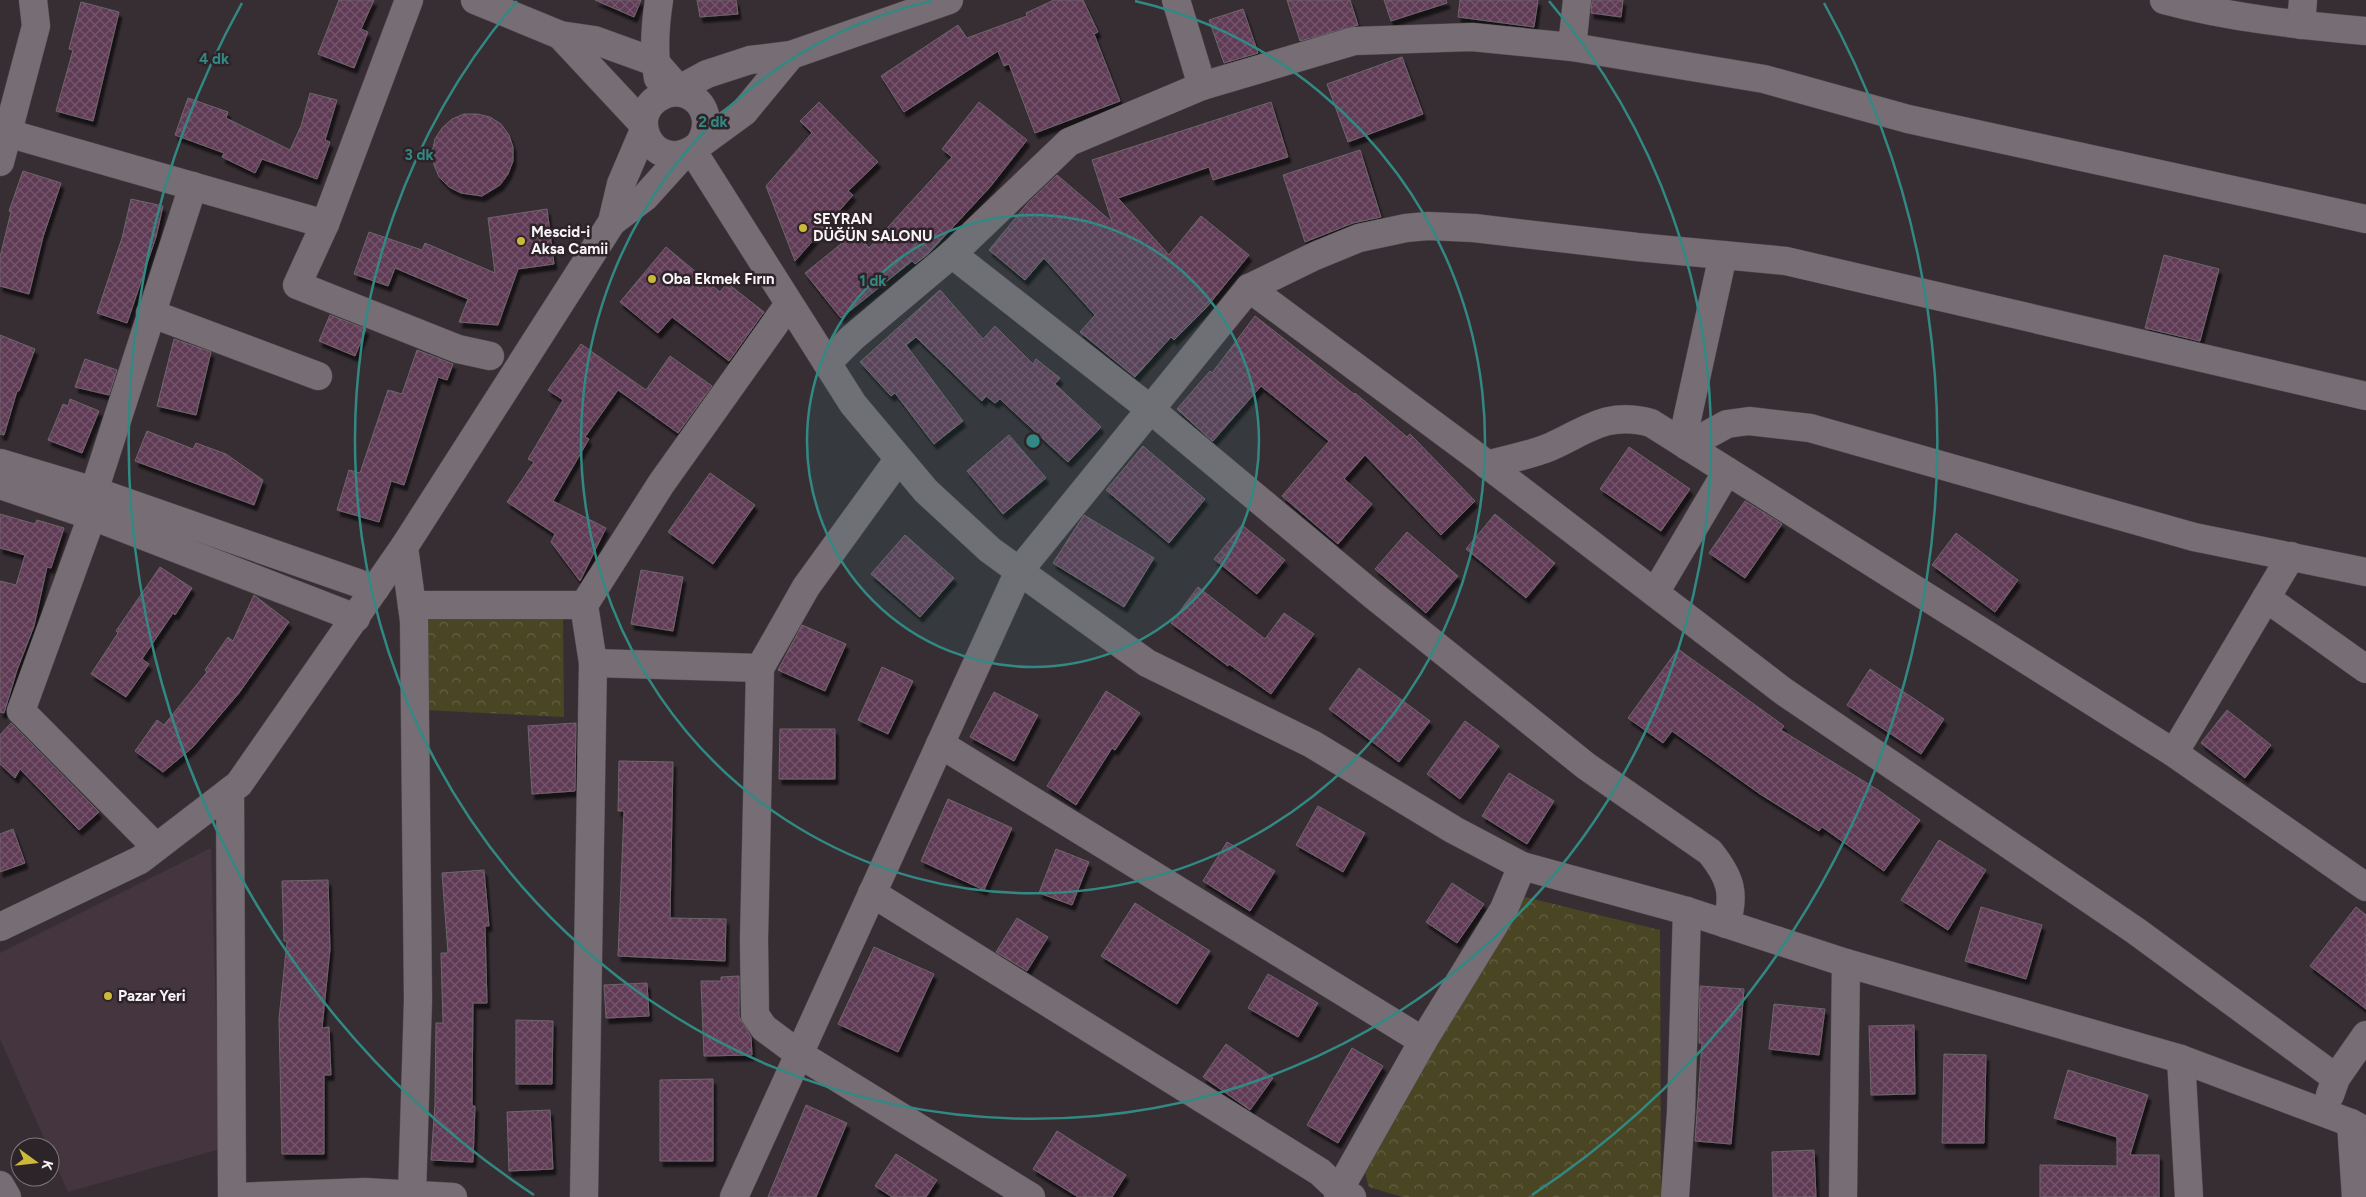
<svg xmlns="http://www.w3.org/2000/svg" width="2366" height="1197" font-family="Figtree,sans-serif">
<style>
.built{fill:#44353f}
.forest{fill:url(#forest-crowns)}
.building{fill:url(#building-cross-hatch);stroke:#6f656c;filter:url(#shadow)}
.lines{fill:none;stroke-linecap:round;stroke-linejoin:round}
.minor-casing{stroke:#534b51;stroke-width:29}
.minor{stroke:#776d74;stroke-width:28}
.ring{fill:none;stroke:#328983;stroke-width:2.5}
.poi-dot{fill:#ccb939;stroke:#2d242a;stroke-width:2}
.labels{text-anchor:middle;stroke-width:5;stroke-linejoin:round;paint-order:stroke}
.poi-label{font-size:15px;font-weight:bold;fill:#f9f3f7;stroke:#2d242a;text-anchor:start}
.centre{fill:#328983;stroke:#2d242a;stroke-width:2.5}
.ring-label{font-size:15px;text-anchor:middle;font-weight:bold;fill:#328983;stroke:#2d242a;stroke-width:5;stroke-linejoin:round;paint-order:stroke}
</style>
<defs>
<pattern id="forest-crowns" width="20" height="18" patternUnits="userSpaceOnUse" patternTransform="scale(1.25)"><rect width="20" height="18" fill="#4a4522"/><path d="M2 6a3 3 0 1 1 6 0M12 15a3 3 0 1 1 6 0" fill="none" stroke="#656043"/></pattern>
<pattern id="building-cross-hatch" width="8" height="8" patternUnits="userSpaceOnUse" patternTransform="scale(1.25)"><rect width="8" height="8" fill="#5e3a54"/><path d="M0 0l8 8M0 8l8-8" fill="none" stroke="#76576d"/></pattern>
<filter id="shadow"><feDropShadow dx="3" dy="5.5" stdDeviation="1" flood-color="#0009"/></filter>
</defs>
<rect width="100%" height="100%" fill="#372e34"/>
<polygon class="built" points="211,848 220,1149 68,1192 50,1152 50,1147 48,1147 0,1039 0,953"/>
<g class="forest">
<polygon points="424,613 563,617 564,717 425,710"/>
<polygon points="1521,896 1660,930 1661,1197 1402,1197 1369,1187 1365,1173"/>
</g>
<g class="building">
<polygon points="339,0 374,0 361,29 368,32 354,68 318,54"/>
<polygon points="595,0 641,0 634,17"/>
<polygon points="697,0 736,0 738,14 700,17"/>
<polygon points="1054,0 1083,0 1098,32 1094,34 1120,101 1035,133 1009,64 1004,66 998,51 904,112 881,76 958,25 967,38 1027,16 1026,13"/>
<polygon points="1287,0 1350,0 1358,25 1300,41"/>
<polygon points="1384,0 1446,0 1447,3 1391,21"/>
<polygon points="1460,0 1538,0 1534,27 1458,17"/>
<polygon points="1592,0 1623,0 1621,17 1591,13"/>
<polygon points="81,2 119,12 93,121 56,111 73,50 69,49"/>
<polygon points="1243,9 1258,53 1224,63 1209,20"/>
<polygon points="1402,57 1423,114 1348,142 1327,84"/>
<polygon points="310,93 337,100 325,140 330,142 317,179 262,159 255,173 222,157 224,153 175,135 188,98 228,112 226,118 290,150 301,126"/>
<polygon points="819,102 878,162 848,191 853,195 795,261 766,186 812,133 800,121"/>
<polygon points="979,102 1027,140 990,187 928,254 915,264 912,261 841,318 805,273 856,232 869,248 952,157 942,149"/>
<polygon points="1271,102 1288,157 1213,180 1209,167 1118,198 1169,255 1201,216 1249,255 1206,308 1174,340 1171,337 1135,377 1080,332 1095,315 1044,258 1025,280 989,250 1028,203 1057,175 1112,222 1092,160"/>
<polygon points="464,114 477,114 490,117 501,124 509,135 513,147 513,161 508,174 500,185 482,196 461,193 449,187 439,177 434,165 432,152 435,139 442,128 452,119"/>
<polygon points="1360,150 1381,217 1353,223 1305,242 1283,175"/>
<polygon points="23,171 61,183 43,237 29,294 0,286 0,257 11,212 9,211"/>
<polygon points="131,199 163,206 156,237 127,323 97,313 122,238"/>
<polygon points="547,209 554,264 518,269 498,325 459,322 468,299 395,268 388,286 354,274 369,232 422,250 425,243 495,273 488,218"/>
<polygon points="666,247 720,292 727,283 764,312 729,361 672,317 658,333 620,302"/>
<polygon points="2164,255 2219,269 2200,341 2145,328"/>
<polygon points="940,290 983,339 995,326 1033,364 1036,359 1060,378 1055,384 1101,427 1068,462 1000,399 995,403 986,396 982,401 916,337 906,345 963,421 934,444 895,393 891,396 860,362"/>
<polygon points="330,315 366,329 355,356 319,341"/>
<polygon points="1255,316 1354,394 1355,393 1407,437 1410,434 1475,501 1441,535 1365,455 1344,479 1372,504 1338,544 1282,496 1329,441 1261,386 1213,441 1211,440 1177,409 1210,371 1212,373"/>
<polygon points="0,335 35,349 19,391 17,391 4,435 0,434"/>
<polygon points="174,339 211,352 196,415 157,406"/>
<polygon points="581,344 646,390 670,356 712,386 678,433 618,390 585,437 589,439 553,501 606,528 580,581 551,542 555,534 507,502 534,462 528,459 563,400 548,390"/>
<polygon points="417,350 453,364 447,380 438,377 404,485 391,481 379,522 337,510 349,470 360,473 388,390 402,394"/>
<polygon points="85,359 117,370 109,395 75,387"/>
<polygon points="70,399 99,411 82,453 48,440 63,404 68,406"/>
<polygon points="147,431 193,449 196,443 226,454 263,480 254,505 135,461"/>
<polygon points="1009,435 1046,478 1003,514 967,471"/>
<polygon points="1143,446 1205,499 1169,543 1106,490"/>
<polygon points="1629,447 1690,489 1661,531 1600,489"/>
<polygon points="710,473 755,505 713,564 668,532"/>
<polygon points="1745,501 1782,524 1745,578 1709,553"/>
<polygon points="0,514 35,524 37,520 64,528 51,568 47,567 34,626 17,670 4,713 0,712 0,581 16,585 25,555 0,548"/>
<polygon points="1495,514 1555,563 1526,598 1466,549"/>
<polygon points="1084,515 1154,558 1124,607 1053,563"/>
<polygon points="1242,525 1285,560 1257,594 1214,559"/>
<polygon points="1407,532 1458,576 1426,613 1375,569"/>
<polygon points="1956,533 2018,580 1995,612 1932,565"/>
<polygon points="905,535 954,578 920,617 871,574"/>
<polygon points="160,567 192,588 175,615 173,613 142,659 149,664 126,697 91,674 118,633 116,631"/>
<polygon points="641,570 683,577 673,631 631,624"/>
<polygon points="1198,587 1265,639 1284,613 1314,634 1271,694 1229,664 1228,666 1171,623"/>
<polygon points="254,595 289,622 239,693 193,747 163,772 135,751 157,720 164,725 207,672 205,670 228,637 233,641"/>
<polygon points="802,625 846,644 825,691 778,670"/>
<polygon points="1678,649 1784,726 1781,730 1878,790 1920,820 1884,871 1822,827 1819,831 1760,794 1672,731 1663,743 1628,718"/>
<polygon points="882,667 913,681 888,734 858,720"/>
<polygon points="1359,668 1430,721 1399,762 1329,709"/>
<polygon points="1870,669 1944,719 1921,754 1847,705"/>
<polygon points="1106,691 1140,713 1115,750 1112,748 1076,805 1047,786"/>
<polygon points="994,692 1038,715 1014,761 970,737"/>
<polygon points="2227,710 2271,745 2245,778 2201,743"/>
<polygon points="1465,721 1499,746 1460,799 1427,774"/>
<polygon points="11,723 99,812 79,830 20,769 15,778 0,764 0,735"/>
<polygon points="576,723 575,791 532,794 528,726"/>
<polygon points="780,729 835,729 835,779 779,779"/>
<polygon points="619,761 673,762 670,918 726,919 725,961 618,956 624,811 618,811"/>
<polygon points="1509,773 1554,801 1527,844 1482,816"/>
<polygon points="948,799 1012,828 984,890 921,861"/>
<polygon points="1318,806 1365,833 1343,872 1296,845"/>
<polygon points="13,829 25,863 0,872 0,834"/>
<polygon points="1939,840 1986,870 1948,930 1901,900"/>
<polygon points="1227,842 1275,871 1250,911 1203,881"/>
<polygon points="1056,849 1089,862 1072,905 1039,893"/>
<polygon points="484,870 489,926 485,926 487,1003 473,1003 472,1106 475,1106 473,1162 431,1160 435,1104 436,1023 443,1023 441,953 448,953 442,873"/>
<polygon points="328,880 330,949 322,1028 329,1027 331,1075 324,1075 324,1154 282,1154 279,1019 287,941 284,941 282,881"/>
<polygon points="1452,883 1484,904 1457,943 1426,922"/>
<polygon points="1135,903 1210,951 1177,1004 1101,956"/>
<polygon points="1981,907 2042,925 2026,979 1965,961"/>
<polygon points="2356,907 2366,915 2366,1009 2310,966"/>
<polygon points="1017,918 1048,937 1027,971 996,952"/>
<polygon points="874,947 934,974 898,1052 838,1024"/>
<polygon points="1268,974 1318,1003 1298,1037 1248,1008"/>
<polygon points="739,976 739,1016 751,1037 752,1055 704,1056 701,981 721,981 721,977"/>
<polygon points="647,983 649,1016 606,1018 604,985"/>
<polygon points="1700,986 1744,989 1731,1144 1695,1141 1702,1043 1699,1043"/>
<polygon points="1774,1004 1825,1009 1819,1055 1769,1049"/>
<polygon points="516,1020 553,1021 552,1084 516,1084"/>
<polygon points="1914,1025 1915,1094 1871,1095 1869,1026"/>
<polygon points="1226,1044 1273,1078 1250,1110 1203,1077"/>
<polygon points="1352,1048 1383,1066 1338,1143 1307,1125"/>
<polygon points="1944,1054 1986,1055 1984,1143 1942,1143"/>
<polygon points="2068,1070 2148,1095 2130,1155 2159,1155 2159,1197 2040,1197 2040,1165 2117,1166 2117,1137 2054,1118"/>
<polygon points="713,1079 713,1161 660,1161 660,1080"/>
<polygon points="806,1105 847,1123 816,1197 768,1197"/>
<polygon points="550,1110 553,1169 509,1171 507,1112"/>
<polygon points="1057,1131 1126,1175 1112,1197 1078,1197 1033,1169"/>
<polygon points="1814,1150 1816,1197 1773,1197 1772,1152"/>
<polygon points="896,1154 937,1180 926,1197 892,1197 875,1186"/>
</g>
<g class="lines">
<g class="minor-casing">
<g id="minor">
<polyline points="409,0 325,224 297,285 458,349 490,356"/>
<polyline points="475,0 560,35 594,40 655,62 682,93"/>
<polyline points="1176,0 1202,86"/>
<path d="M2164,0C2230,18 2299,25 2366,31"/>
<polyline points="2301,25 2303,0"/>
<polyline points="560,35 644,125"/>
<polyline points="1572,47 1577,0"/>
<path d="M658,78C653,52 655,26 659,0"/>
<polyline points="672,93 707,74 750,60 791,55 949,0"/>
<polyline points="0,131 325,224"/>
<path d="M700,143C710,127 708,106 690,96C682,92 672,91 664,95C623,112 651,173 692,150L744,112L791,55"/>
<polyline points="692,150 853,404 926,491 990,550 1147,663 1312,744 1454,830 1522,866 1687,911 1846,963 2181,1059 2351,1123 2366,1131"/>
<polyline points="0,162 36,26 33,0"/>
<polyline points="612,222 645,197 683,155"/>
<path d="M952,254L1150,409L1373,595L1586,766L1710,852C1730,877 1736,893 1726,924"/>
<polyline points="1249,288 1315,256 1359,238 1406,228 1428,226 1474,228 1637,247 1786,261 2366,396"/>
<polyline points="150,313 318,376"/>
<polyline points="827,363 852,338 952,254 1069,142 1202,86 1354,41 1472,37 1572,47 1764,79 1908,119 2366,219"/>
<polyline points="1682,442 1723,255"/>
<polyline points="1687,446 1727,424 1749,421 1810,428 2194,537 2366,572"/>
<polyline points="898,460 806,587 760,668 754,940 755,1015 764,1028 799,1054 1031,1197"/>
<polyline points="0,463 94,491 375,589"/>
<path d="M1487,465C1508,459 1531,455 1550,447C1588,430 1607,411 1651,423L2174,753L2366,887"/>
<polyline points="0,485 92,516 356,618"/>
<polyline points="404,547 414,621 418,1000 412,1195"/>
<polyline points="1655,593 1727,471"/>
<polyline points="2266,598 2366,669"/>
<polyline points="412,605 584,605"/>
<polyline points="593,663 760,668"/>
<polyline points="940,744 1423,1041"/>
<polyline points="2174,753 2291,556"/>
<polyline points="230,791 232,1197"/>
<polyline points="156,847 21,711 92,516 94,491 193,186"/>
<polyline points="872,893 1320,1172 1339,1190 1352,1197"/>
<polyline points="0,927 140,860 239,784 404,547 612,222 621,184 644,130"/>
<polyline points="2181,1059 2189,1197"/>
<polyline points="2330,1095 2336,1078 2366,1035"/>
<polyline points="2351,1123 2356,1197"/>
<polyline points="0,1185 7,1197"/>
<polyline points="235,1197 365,1192 453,1197"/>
<polyline points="584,1197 593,663 584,605 661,484 789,304"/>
<polyline points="734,1197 1019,571 1249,288 1476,456 1783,691 2136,931 2336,1078"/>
<polyline points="1338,1197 1339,1190 1423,1041 1504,909 1522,866"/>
<polyline points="1675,1197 1681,1112 1687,911"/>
<polyline points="1843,1197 1846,963"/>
</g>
</g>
<use href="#minor" class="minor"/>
</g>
<circle cx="1033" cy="441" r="226" fill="#328983" fill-opacity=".12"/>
<g class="ring">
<circle cx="1033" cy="441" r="226"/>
<path d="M1135 1A452 452 0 1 1 931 1"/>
<path d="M1549 1A678 678 0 1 1 517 1"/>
<path d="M534 1195A904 904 0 0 1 242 3M1824 3A904 904 0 0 1 1532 1195"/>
</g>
<g class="poi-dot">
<circle cx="803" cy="228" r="5"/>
<circle cx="521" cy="241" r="5"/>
<circle cx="652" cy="279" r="5"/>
<circle cx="108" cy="996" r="5"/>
</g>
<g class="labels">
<g class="poi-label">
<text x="813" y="224">SEYRAN<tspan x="813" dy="17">DÜĞÜN SALONU</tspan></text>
<text x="531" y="237">Mescid-i<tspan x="531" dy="17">Aksa Camii</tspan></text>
<text x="662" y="284">Oba Ekmek Fırın</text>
<text x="118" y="1001">Pazar Yeri</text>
</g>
</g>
<circle cx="1033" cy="441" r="8" class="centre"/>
<g class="ring-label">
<text x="214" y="64">4 dk</text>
<text x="713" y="127">2 dk</text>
<text x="419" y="160">3 dk</text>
<text x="873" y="286">1 dk</text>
</g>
<g transform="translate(35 1162) rotate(105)"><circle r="24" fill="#2d242a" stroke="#7f777c"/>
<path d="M0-4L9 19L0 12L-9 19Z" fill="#ccb939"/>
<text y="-8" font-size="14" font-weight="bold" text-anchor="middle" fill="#f9f3f7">K</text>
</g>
</svg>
